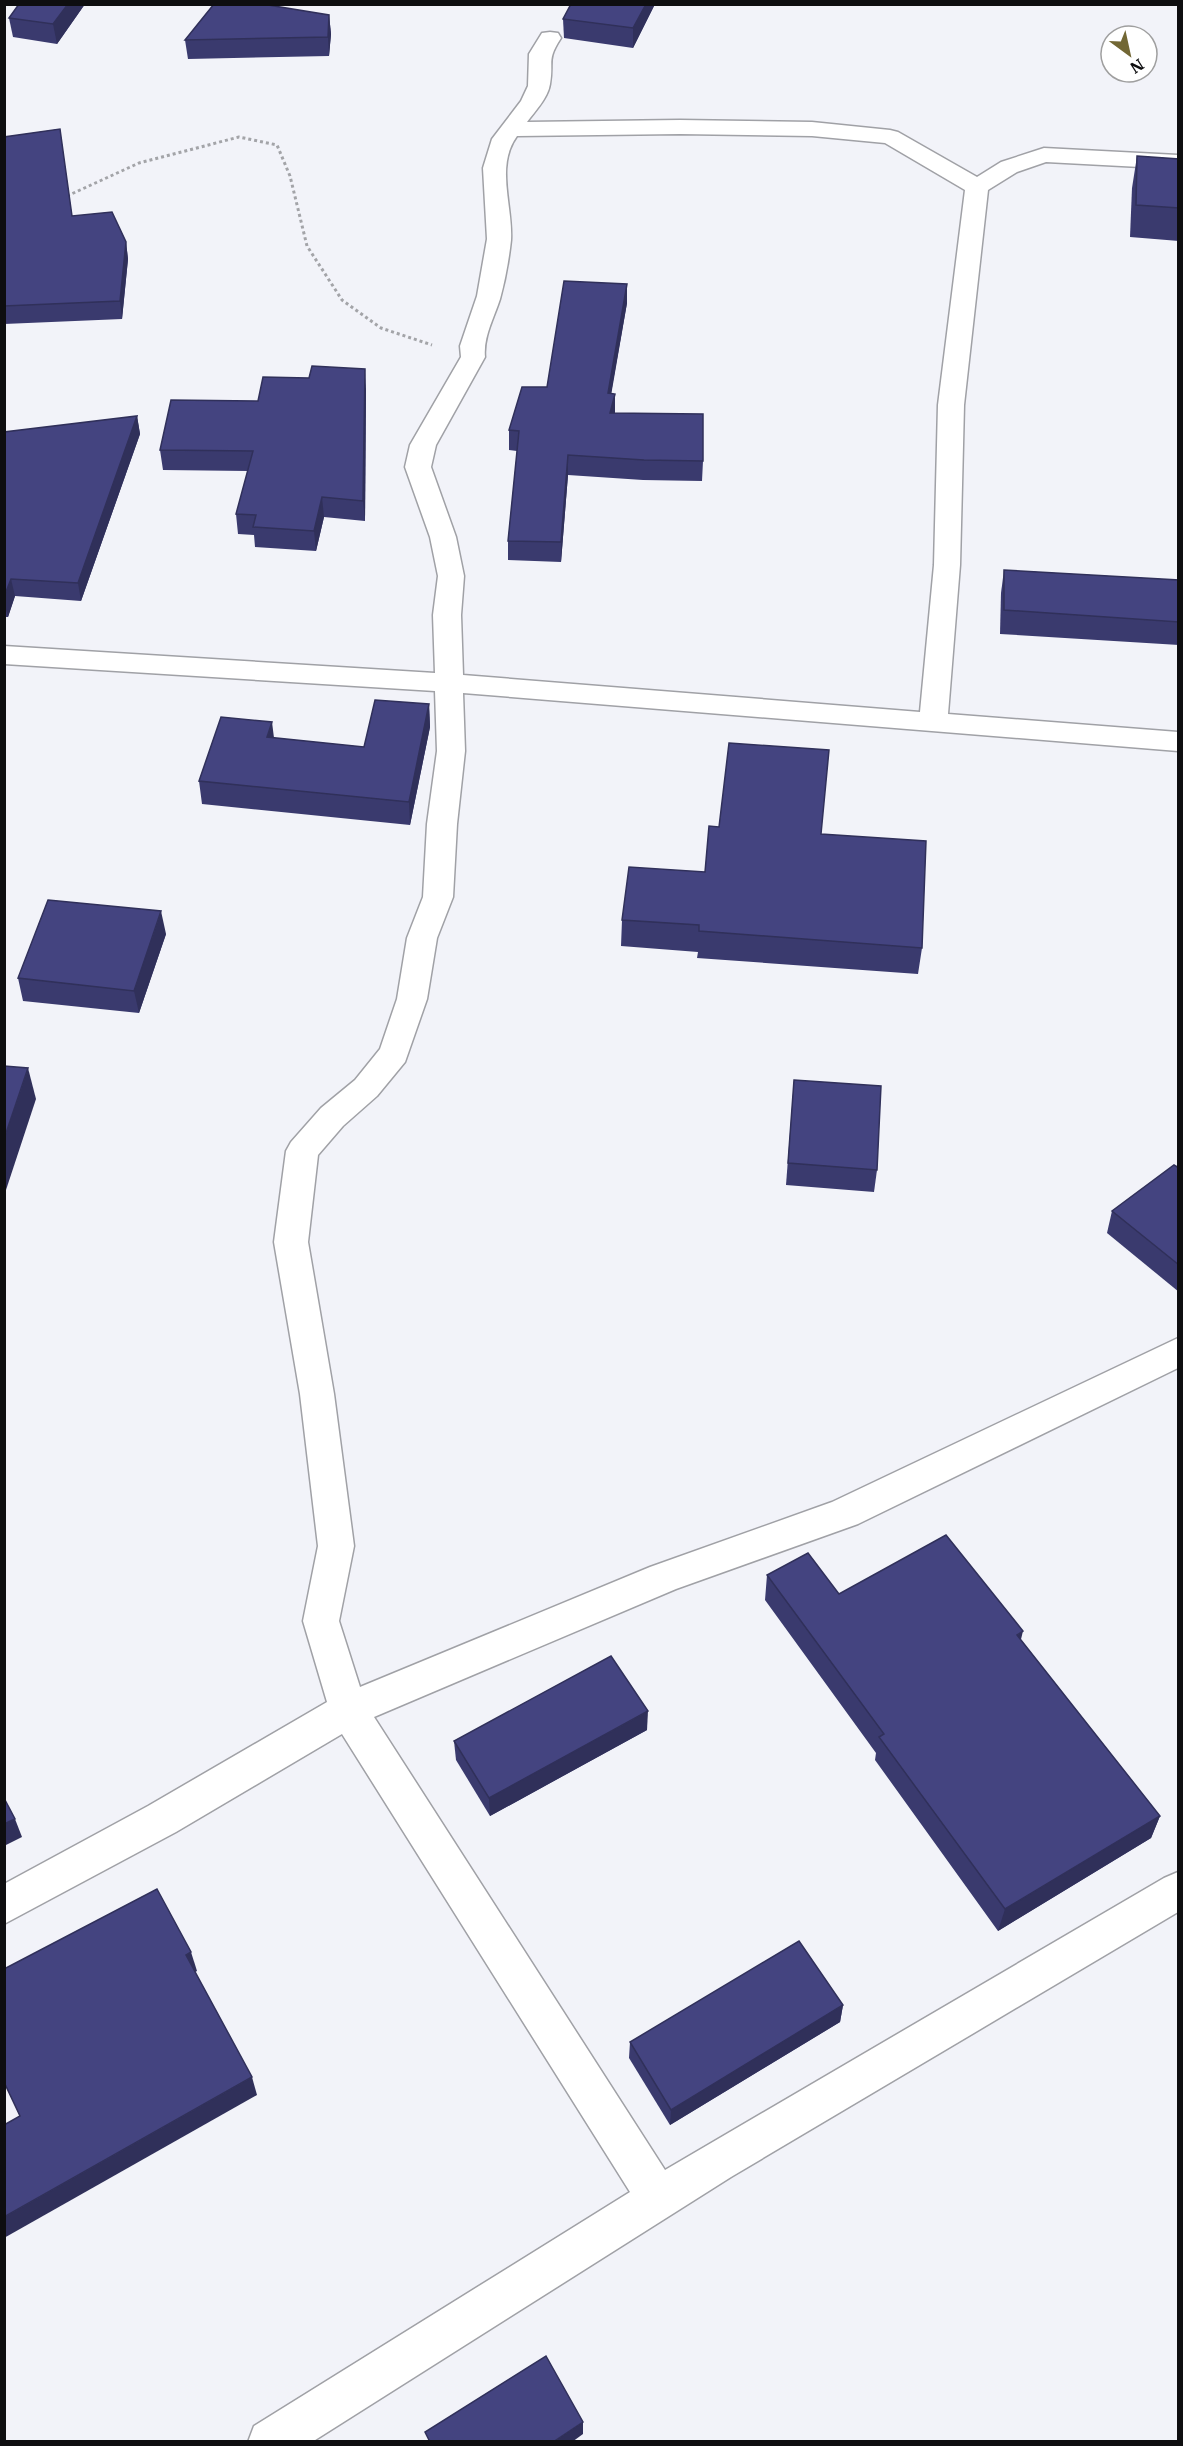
<svg xmlns="http://www.w3.org/2000/svg" width="1183" height="2446" font-family="'IBM Plex Serif',serif">
<style>
.lines{fill:none;stroke-linecap:round;stroke-linejoin:round}
.minor-casing{stroke:#a0a1a6;stroke-width:3}
.path{stroke:#a3a4a8;stroke-width:3;stroke-dasharray:3 3;stroke-linecap:butt}
.minor{fill:#fff;fill-rule:evenodd}
.wall{fill:#3a3a6e}
.shaded-wall{fill:#30305a}
.building{fill:#444480;stroke:#30305a;stroke-width:1.5}
</style>
<rect width="100%" height="100%" fill="#f2f3f9"/>
<g class="lines">
<g class="minor-casing">
<path id="minor" d="M550,32L558,33L561,38C546,61 554,61 550,84C548,98 535,111 527,122L680,120L812,122L890,130L898,132L977,177L1001,162L1044,148L1178,155V169L1046,162L1017,172L988,190L964,405L960,565L948,714L1178,732V751L463,693L465,751L457,824L453,897L437,938L427,999L405,1062L377,1096L343,1126L318,1155L308,1242L334,1394L354,1546L339,1621L360,1687L650,1567L832,1502L1178,1338V1368L858,1524L676,1589L374,1717L665,2170L1164,1878L1178,1872V1912L731,2177L312,2442H248L254,2426L630,2192L342,1734L176,1832L4,1924V1884L148,1806L327,1702L303,1621L318,1546L300,1394L274,1242L286,1151L291,1142L321,1108L355,1080L380,1049L397,999L407,938L423,897L427,824L437,751L435,691L4,664V646L435,673L433,615L438,576L430,537L405,467L410,445L461,357L460,346L477,296L487,239L483,168L492,139L521,101L528,86L529,54L542,33ZM680,134L812,136L885,143L965,190L938,405L934,565L920,712L463,675L461,615L464,576L456,537L431,467L436,445L485,357C483,337 494,318 500,299C505,281 509,259 511,240C513,206 495,166 517,136Z"/>
</g>
<polyline class="path" points="67,196 139,163 239,137 277,145 290,176 307,246 342,300 381,328 432,345"/>
<use href="#minor" class="minor"/>
</g>
<g class="wall">
<polygon points="85,4 57,44 13,37 9,18"/>
<polygon points="655,4 633,48 564,38 563,19"/>
<polygon points="329,15 331,34 329,56 188,59 185,40"/>
<polygon points="60,129 72,216 126,242 128,259 122,319 4,324 4,137"/>
<polygon points="1137,156 1179,159 1179,241 1130,237 1132,188"/>
<polygon points="627,284 627,303 611,393 615,413 703,461 702,481 643,480 568,475 561,562 508,560 508,541 517,451 509,450 509,430 547,387"/>
<polygon points="366,389 365,521 324,517 316,551 255,547 254,535 238,534 236,514 248,471 163,470 160,450"/>
<polygon points="137,416 140,434 81,601 15,596 8,617 4,617 4,432"/>
<polygon points="1004,570 1179,580 1179,645 1000,634 1001,593"/>
<polygon points="429,704 430,727 410,825 202,804 199,781 274,738 364,747"/>
<polygon points="821,834 922,948 918,974 697,958 698,952 621,946 622,920 705,872"/>
<polygon points="166,934 139,1013 23,1001 18,978"/>
<polygon points="794,1080 877,1170 874,1192 786,1185"/>
<polygon points="1179,1168 1179,1292 1107,1233 1112,1211"/>
<polygon points="767,1575 1021,1640 1160,1816 1151,1838 998,1931 875,1760 876,1753 765,1600"/>
<polygon points="647,1730 490,1816 456,1760 454,1741"/>
<polygon points="843,2005 840,2022 670,2125 629,2058 630,2042"/>
</g>
<g class="shaded-wall">
<polygon points="68,4 85,4 57,44 53,24"/>
<polygon points="646,4 655,4 633,48 633,28"/>
<polygon points="329,15 331,34 329,56 328,37"/>
<polygon points="126,242 128,259 122,319 120,301"/>
<polygon points="627,284 627,303 608,413 608,393"/>
<polygon points="365,369 366,389 365,521 363,501"/>
<polygon points="615,394 615,413 610,413"/>
<polygon points="137,416 140,434 81,601 78,583"/>
<polygon points="568,455 568,475 561,562 561,542"/>
<polygon points="322,497 324,517 316,551 314,531"/>
<polygon points="11,579 15,596 8,617 4,602 4,597"/>
<polygon points="429,704 430,727 410,825 409,802"/>
<polygon points="272,722 275,746 267,737"/>
<polygon points="161,911 166,934 139,1013 134,991"/>
<polygon points="28,1068 36,1099 4,1196 4,1139"/>
<polygon points="1023,1631 1017,1656 1017,1635"/>
<polygon points="648,1711 647,1730 490,1816 489,1798"/>
<polygon points="1160,1816 1151,1838 998,1931 1005,1909"/>
<polygon points="15,1819 22,1837 4,1846 4,1824"/>
<polygon points="191,1952 197,1971 192,1974 186,1955"/>
<polygon points="843,2005 840,2022 670,2125 671,2110"/>
<polygon points="252,2077 257,2095 4,2238 4,2217"/>
<polygon points="583,2422 583,2434 572,2442 553,2442"/>
</g>
<g class="building">
<polygon points="19,4 68,4 53,24 9,18"/>
<polygon points="214,4 262,4 329,15 328,37 185,40"/>
<polygon points="571,4 646,4 633,28 563,19"/>
<polygon points="60,129 72,216 112,212 126,242 120,301 4,306 4,137"/>
<polygon points="1137,156 1179,159 1179,208 1136,205"/>
<polygon points="564,281 627,284 608,393 615,394 610,413 703,414 703,461 644,460 568,455 561,542 508,541 519,431 509,430 522,387 547,387"/>
<polygon points="312,366 365,369 363,501 322,497 314,531 253,527 256,515 236,514 253,451 160,450 171,400 258,401 263,377 309,378"/>
<polygon points="137,416 78,583 11,579 4,597 4,432"/>
<polygon points="1004,570 1179,580 1179,622 1004,610"/>
<polygon points="375,700 429,704 409,802 199,781 221,717 272,722 267,737 364,747"/>
<polygon points="729,743 829,750 821,834 926,841 922,948 699,931 699,925 622,920 629,867 705,872 709,826 719,827"/>
<polygon points="48,900 161,911 134,991 18,978"/>
<polygon points="4,1066 28,1068 4,1139"/>
<polygon points="794,1080 881,1086 877,1170 788,1163"/>
<polygon points="1174,1165 1179,1168 1179,1265 1112,1211"/>
<polygon points="946,1535 1023,1631 1017,1635 1160,1816 1005,1909 879,1737 884,1734 767,1575 808,1553 839,1594"/>
<polygon points="611,1656 648,1711 489,1798 454,1741"/>
<polygon points="4,1798 15,1819 4,1824"/>
<polygon points="157,1889 191,1952 186,1955 252,2077 4,2217 4,2125 20,2116 4,2082 4,1969"/>
<polygon points="799,1941 843,2005 671,2110 630,2042"/>
<polygon points="546,2356 583,2422 553,2442 430,2442 425,2432"/>
</g>
<rect width="1183" height="2446" fill="none" stroke="#0e0e10" stroke-width="12"/>
<g transform="translate(1129 54) rotate(147)"><circle r="28" fill="#ffffff" stroke="#9f9f9f" stroke-width="1.5"/>
<path d="M0-4.5L10 22L0 15L-10 22Z" fill="#726734"/>
<text y="-9" font-size="16" font-weight="bold" text-anchor="middle" fill="#0e0e10">N</text>
</g>
</svg>
